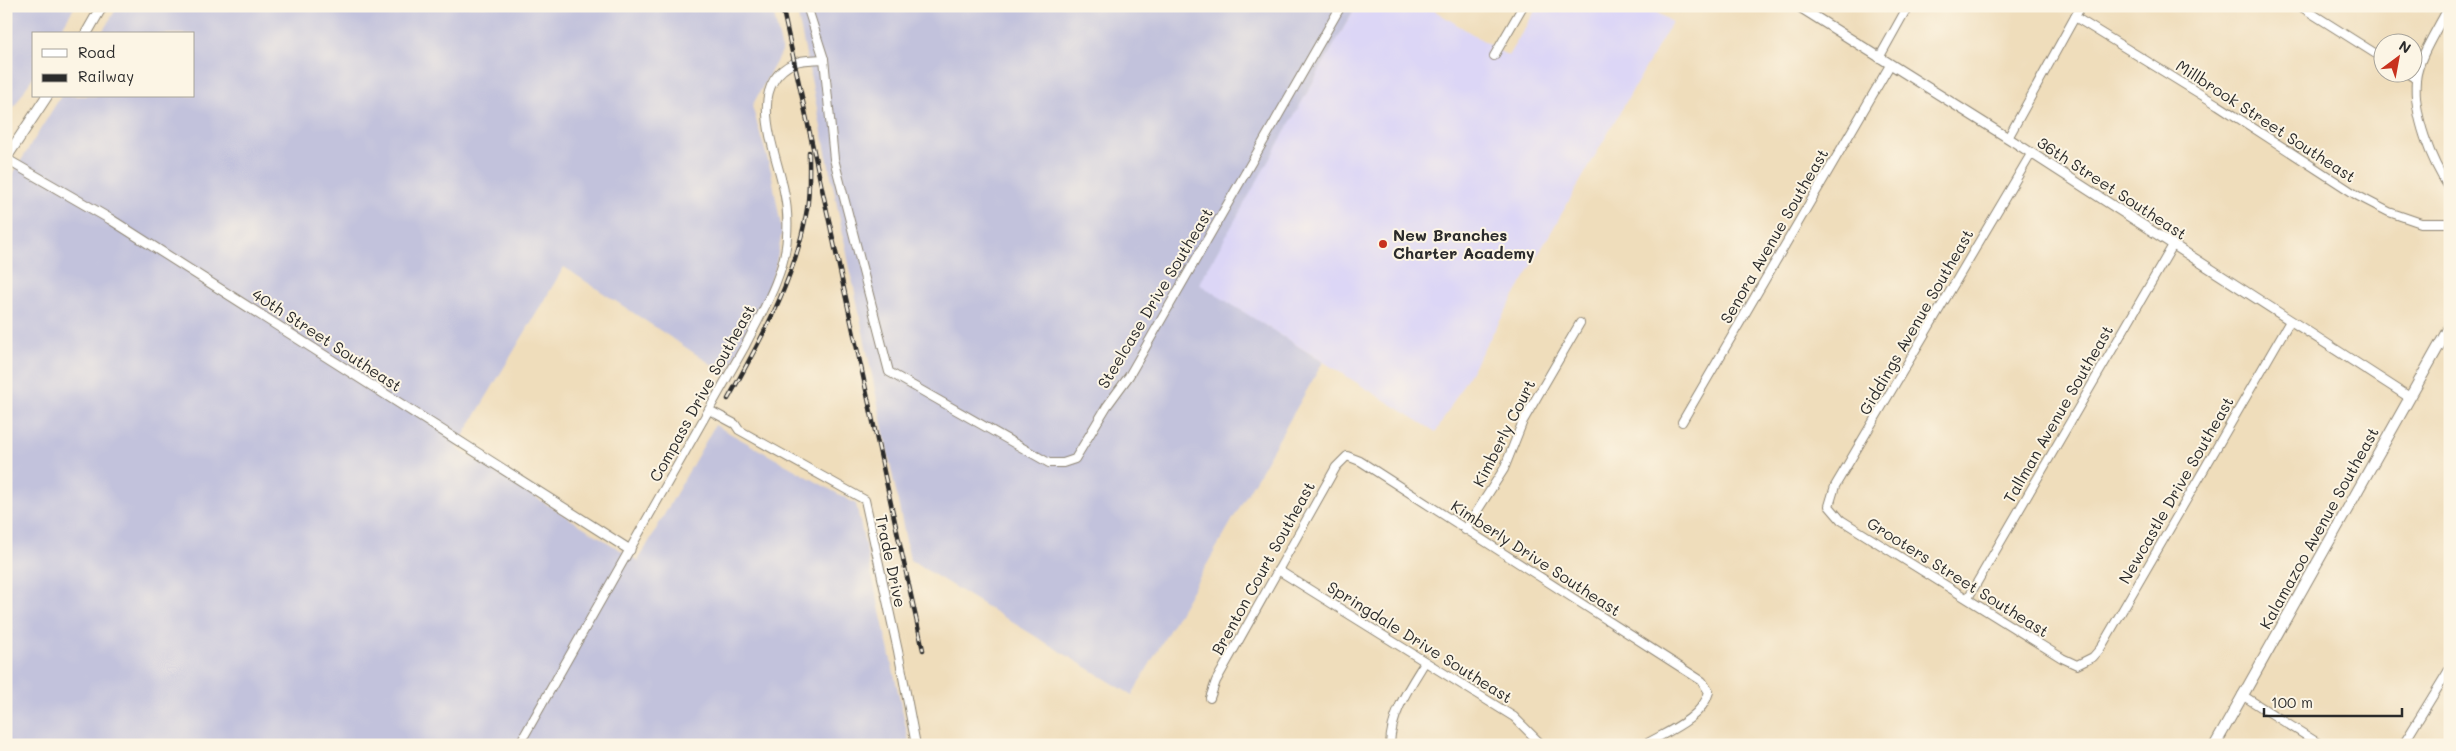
<svg xmlns="http://www.w3.org/2000/svg" width="2456" height="751" font-family="Mali,sans-serif">
<style>
.built{fill:#dcd6f6}
.industrial{fill:#c2c2dc}
.lines{fill:none;stroke-linecap:round;stroke-linejoin:round}
.minor-casing{stroke:#8d8473;stroke-width:10}
.tertiary-casing{stroke:#8d8473;stroke-width:11}
.secondary-casing{stroke:#8d8473;stroke-width:12}
.minor{stroke:#fff;stroke-width:8}
.tertiary{stroke:#fff;stroke-width:9}
.secondary{stroke:#fff;stroke-width:10}
.rail-casing{stroke:#2b2b2b;stroke-width:4.5}
.rail{stroke:#fcf5e5;stroke-width:2.5;stroke-dasharray:8;stroke-linecap:butt}
.poi-dot{fill:#c8321e;stroke:#fcf5e5;stroke-width:2}
.labels{text-anchor:middle;stroke-width:4;stroke-linejoin:round;paint-order:stroke}
.street-label{font-size:16px;fill:#2b2b2b;stroke:#fcf5e5}
.poi-label{font-size:16px;font-weight:bold;fill:#2b2b2b;stroke:#fcf5e5;text-anchor:start}
</style>
<rect width="100%" height="100%" fill="#fcf5e5"/>
<filter id="ink" filterUnits="userSpaceOnUse"><feTurbulence type="fractalNoise" baseFrequency=".02" numOctaves="2"/><feDisplacementMap in="SourceGraphic" scale="10" xChannelSelector="R" yChannelSelector="G"/><feConvolveMatrix kernelMatrix="1 2 1 2 8 2 1 2 1" color-interpolation-filters="sRGB"/></filter>
<filter id="wash" filterUnits="userSpaceOnUse"><feTurbulence type="fractalNoise" baseFrequency=".0096" numOctaves="4" result="noise"/><feDisplacementMap in="SourceGraphic" scale="20" xChannelSelector="R" yChannelSelector="G"/><feGaussianBlur stdDeviation="1.12" result="paint"/><feColorMatrix in="noise" values="0 0 0 0 0 0 0 0 0 0 0 0 0 0 0 0 0 1.4 0 .05"/><feComposite in="paint" operator="in"/></filter>
<g filter="url(#wash)">
<rect width="100%" height="100%" fill="#efddbb"/>
<polygon class="built" points="1356,6 1427,6 1508,56 1538,6 1647,6 1672,22 1436,432 1198,284"/>
<g class="industrial">
<polygon points="6,6 75,6 58,34 34,34 34,75 6,120"/>
<polygon points="118,6 772,6 782,51 752,106 771,171 782,232 775,269 757,318 726,374 564,267 456,448 638,561 715,425 856,504 910,745 6,745 6,185 61,96 194,96 194,34 101,34"/>
<polygon points="796,6 1356,6 1199,284 1323,362 1132,695 910,560"/>
</g>
</g>
<g filter="url(#ink)">
<g class="lines">
<g class="minor-casing">
<g id="minor">
<polyline points="807,6 824,59 834,159 889,372 1049,463 1063,463 1075,459 1107,406 1129,376 1341,6"/>
<polyline points="2300,6 2384,59"/>
<path d="M2449,6C2439,27 2418,57 2416,80C2413,115 2431,161 2450,189"/>
<polyline points="2075,17 2218,105 2358,196 2389,212 2421,223 2450,223"/>
<polyline points="1494,56 1523,6"/>
<polyline points="1879,58 1908,6"/>
<polyline points="2405,72 2416,79"/>
<polyline points="2008,138 2081,6"/>
<polyline points="2031,154 1835,486 1829,506 1841,520 2062,658 2077,665 2093,657 2100,649 2290,321"/>
<polyline points="709,410 735,424 739,430 865,500 898,651 916,745"/>
<polyline points="1682,422 1890,65"/>
<polyline points="1465,530 1504,469 1523,421 1580,323"/>
<polyline points="1278,570 1514,717 1542,745"/>
<polyline points="1968,598 2173,245"/>
<polyline points="2242,695 2321,745"/>
<path d="M1210,698L1216,681L1336,467L1347,456L1360,461L1702,681L1709,692C1702,719 1666,732 1644,745"/>
<path d="M519,745L745,346C761,314 786,272 787,236C788,222 787,205 784,191C777,153 744,86 794,63C802,59 815,60 824,59"/>
<path d="M1390,745C1391,713 1409,688 1425,662"/>
<polyline points="2403,745 2450,668"/>
</g>
</g>
<g class="tertiary-casing">
<g id="tertiary">
<polyline points="1798,6 2008,138 2409,397"/>
<polyline points="6,159 110,219 630,550"/>
</g>
</g>
<g class="secondary-casing">
<g id="secondary">
<polyline points="86,34 102,6"/>
<polyline points="6,158 47,96"/>
<polyline points="2215,745 2450,326"/>
</g>
</g>
<use href="#minor" class="minor"/>
<use href="#tertiary" class="tertiary"/>
<use href="#secondary" class="secondary"/>
<g class="rail-casing">
<g id="rail">
<polyline points="782,6 923,650"/>
<path d="M728,399C761,339 796,279 807,209C810,191 809,171 809,152"/>
</g>
</g>
<use href="#rail" class="rail"/>
</g>
</g>
<circle class="poi-dot" cx="1383" cy="244" r="5"/>
<g class="labels">
<g class="street-label">
<text transform="translate(2266 121) rotate(33)" y="6">Millbrook Street Southeast</text>
<text transform="translate(2112 188) rotate(33)" y="6">36th Street Southeast</text>
<text transform="translate(1774 236) rotate(-60)" y="6">Senora Avenue Southeast</text>
<text transform="translate(1155 298) rotate(-59)" y="6">Steelcase Drive Southeast</text>
<text transform="translate(1916 322) rotate(-60)" y="6">Giddings Avenue Southeast</text>
<text transform="translate(327 340) rotate(33)" y="6">40th Street Southeast</text>
<text transform="translate(702 393) rotate(-61)" y="6">Compass Drive Southeast</text>
<text transform="translate(2058 414) rotate(-60)" y="6">Tallman Avenue Southeast</text>
<text transform="translate(1504 433) rotate(-63)" y="6">Kimberly Court</text>
<text transform="translate(2176 490) rotate(-60)" y="6">Newcastle Drive Southeast</text>
<text transform="translate(2319 528) rotate(-61)" y="6">Kalamazoo Avenue Southeast</text>
<text transform="translate(1536 558) rotate(33)" y="6">Kimberly Drive Southeast</text>
<text transform="translate(891 561) rotate(78)" y="6">Trade Drive</text>
<text transform="translate(1263 568) rotate(-61)" y="6">Brenton Court Southeast</text>
<text transform="translate(1958 577) rotate(32)" y="6">Grooters Street Southeast</text>
<text transform="translate(1420 642) rotate(32)" y="6">Springdale Drive Southeast</text>
</g>
<g class="poi-label">
<text x="1393" y="241">New Branches<tspan x="1393" dy="18">Charter Academy</tspan></text>
</g>
</g>
<rect width="2456" height="751" fill="none" stroke="#fcf5e5" stroke-width="25"/>
<rect x="32" y="32" width="162" height="65" fill="#fcf5e5" stroke="#a8a49b"/>
<rect x="42" y="49" width="25" height="8" fill="#ffffff" stroke="#a8a49b"/>
<text x="78" y="58" font-size="15" fill="#2b2b2b">Road</text>
<rect x="42" y="74" width="25" height="8" fill="#2b2b2b" stroke="#a8a49b"/>
<text x="78" y="82" font-size="15" fill="#2b2b2b">Railway</text>
<g transform="translate(2398 58) rotate(32)"><circle r="24" fill="#fcf5e5" stroke="#a8a49b"/>
<path d="M0-4L9 19L0 12L-9 19Z" fill="#c8321e"/>
<text y="-8" font-size="14" font-weight="bold" text-anchor="middle" fill="#2b2b2b">N</text>
</g>
<path d="M2264 708v8h138v-8" fill="none" stroke="#2b2b2b" stroke-width="2.5"/>
<text x="2271" y="708" font-size="15" fill="#2b2b2b" stroke="#fcf5e5" stroke-width="4" paint-order="stroke">100 m</text>
</svg>
